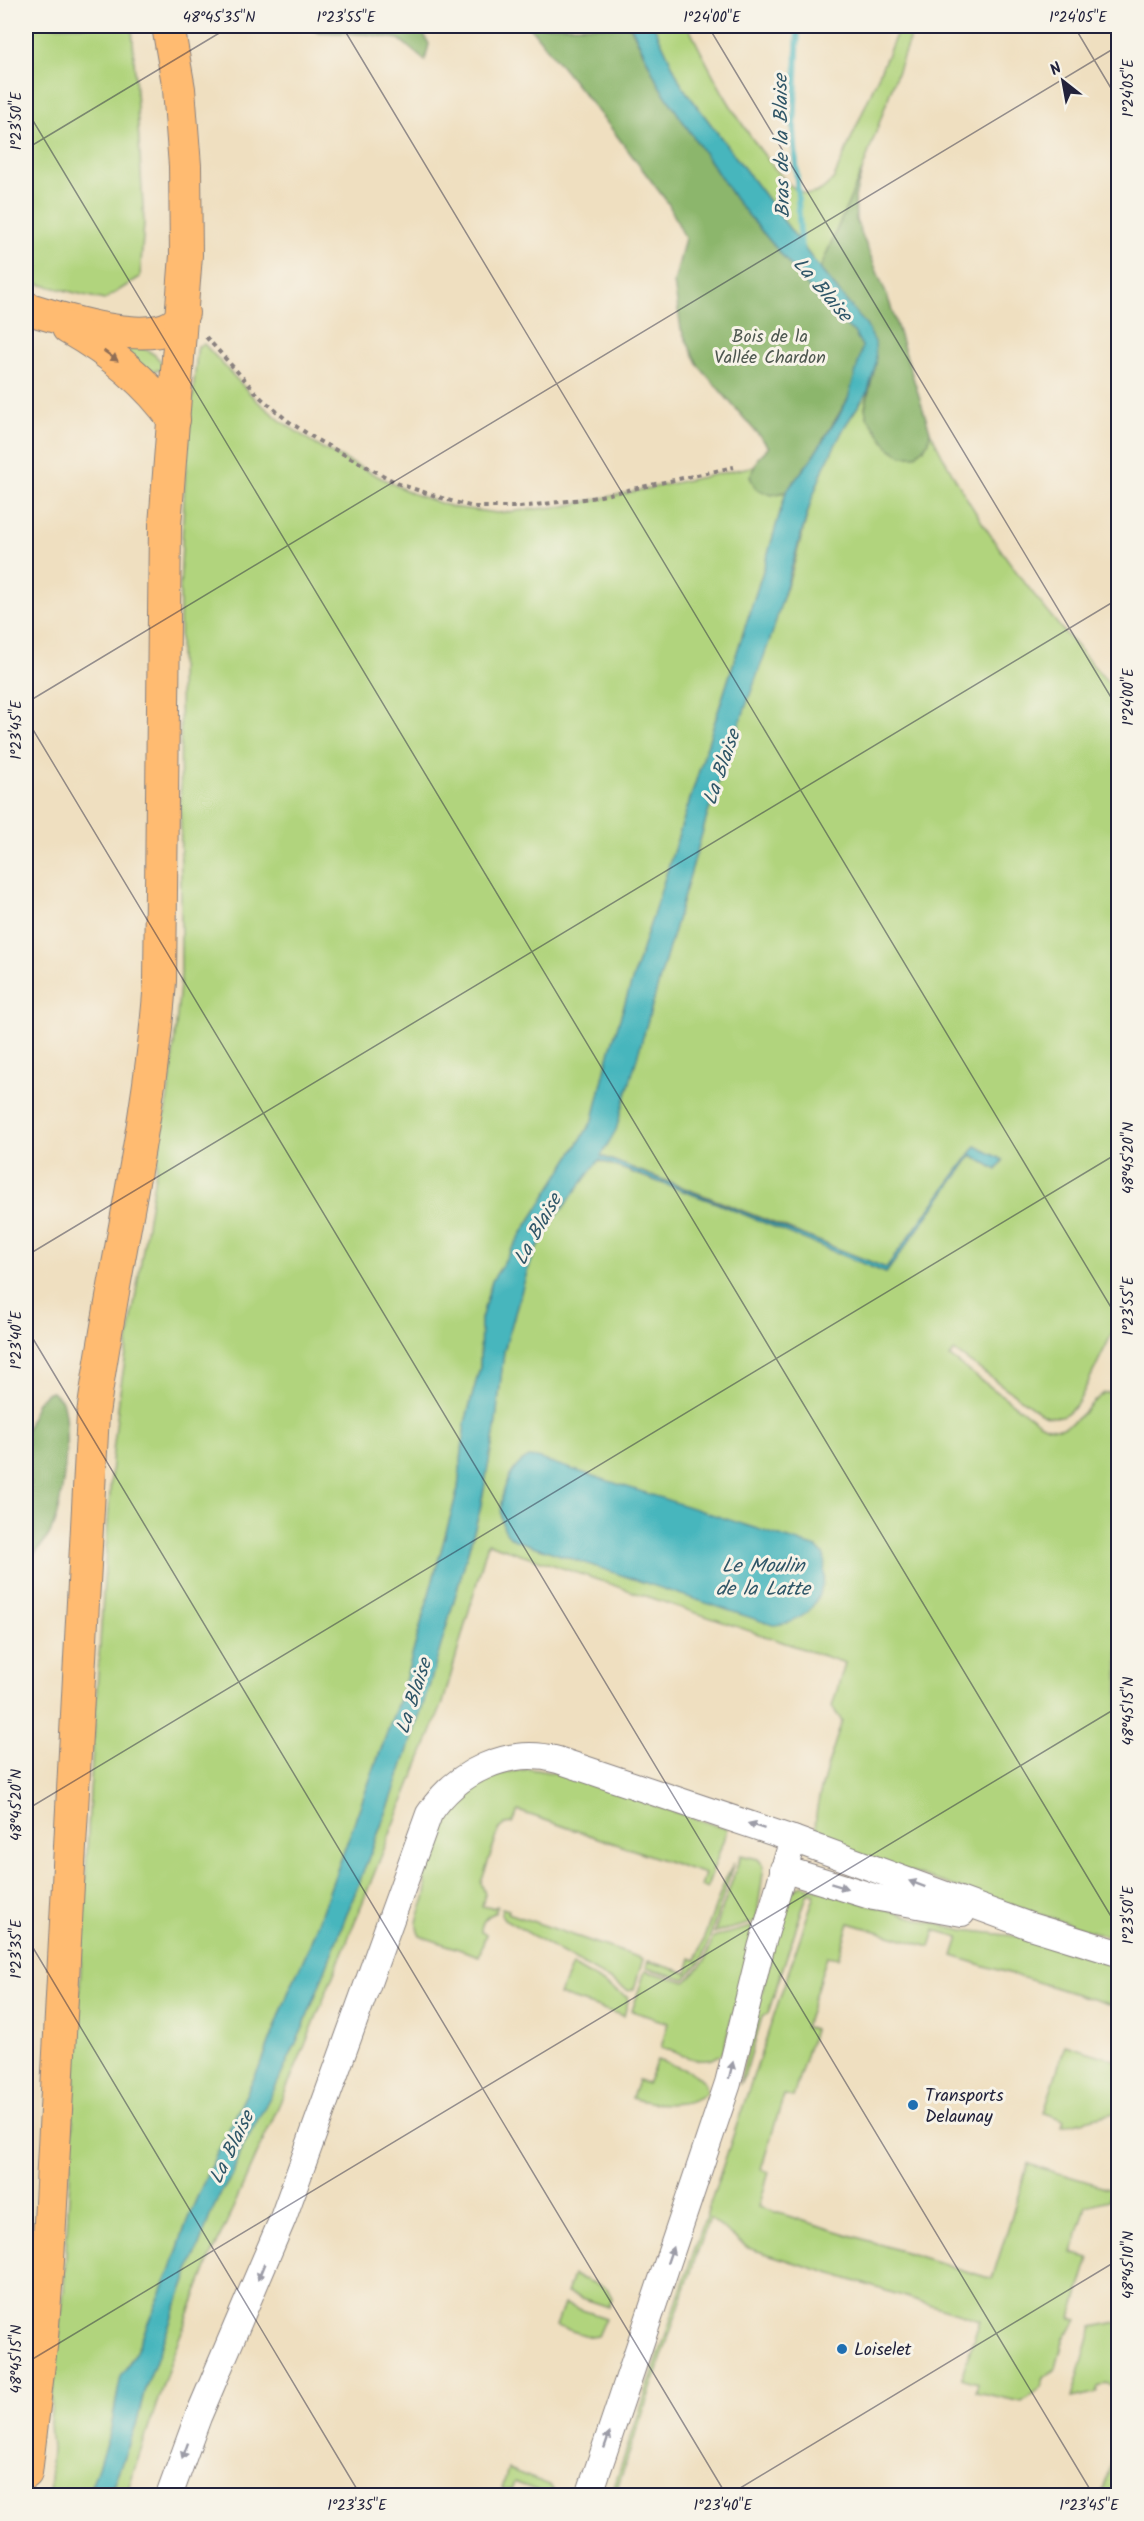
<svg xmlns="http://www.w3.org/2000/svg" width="1144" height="2521" font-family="Kalam,sans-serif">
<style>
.green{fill:#b1d47d;stroke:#6a7b5c;stroke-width:1.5}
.forest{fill:#8cb66c;stroke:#576c54;stroke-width:1.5}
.water{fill:#46b6bd;stroke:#346c7c;stroke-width:1.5}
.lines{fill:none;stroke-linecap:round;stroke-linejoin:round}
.stream{stroke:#46b6bd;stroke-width:6}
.minor-casing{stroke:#88807e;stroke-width:28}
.major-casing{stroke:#88807e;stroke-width:34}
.path{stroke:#88807e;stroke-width:4;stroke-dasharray:4.5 4.5;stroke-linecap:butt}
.minor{stroke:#fff;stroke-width:26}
.major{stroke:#ffbb71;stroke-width:32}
.oneway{fill:#906e56}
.oneway2{fill:#9c9ca7}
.ticks{fill:none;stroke:#22223b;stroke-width:1.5;stroke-opacity:0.45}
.poi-dot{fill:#1f6fb2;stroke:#f7f3e8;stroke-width:2}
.labels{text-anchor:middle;stroke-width:6;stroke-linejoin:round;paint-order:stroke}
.park-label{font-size:18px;fill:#4d574f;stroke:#f7f3e8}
.poi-label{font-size:18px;fill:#22223b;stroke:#f7f3e8;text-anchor:start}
.water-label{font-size:20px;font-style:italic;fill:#2f5668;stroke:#f7f3e8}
.neatline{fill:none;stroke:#22223b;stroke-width:2}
.ticks-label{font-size:15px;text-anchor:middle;fill:#22223b}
</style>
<rect width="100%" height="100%" fill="#f7f3e8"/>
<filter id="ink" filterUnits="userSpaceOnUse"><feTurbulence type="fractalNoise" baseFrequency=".0167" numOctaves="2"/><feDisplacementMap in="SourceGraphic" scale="12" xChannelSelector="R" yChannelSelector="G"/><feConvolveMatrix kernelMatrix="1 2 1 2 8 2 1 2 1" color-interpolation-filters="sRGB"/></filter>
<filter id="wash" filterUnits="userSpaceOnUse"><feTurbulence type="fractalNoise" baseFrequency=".008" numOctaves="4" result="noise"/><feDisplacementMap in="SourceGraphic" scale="24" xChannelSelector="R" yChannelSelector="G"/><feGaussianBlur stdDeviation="1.35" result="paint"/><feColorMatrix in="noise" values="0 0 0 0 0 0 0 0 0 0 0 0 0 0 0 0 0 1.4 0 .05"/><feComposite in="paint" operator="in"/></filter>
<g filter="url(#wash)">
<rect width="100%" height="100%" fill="#efdfc0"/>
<g class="green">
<polygon points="26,26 132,26 144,223 140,277 104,300 26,281"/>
<path d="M654,26H688C714,78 735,119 772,165C780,175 790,188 803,193C816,197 825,188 834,178L900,26H914L862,171L820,269L682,86Z"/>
<path d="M118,340L147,350L155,355L163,364L162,369C144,377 129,352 118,340Z"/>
<path d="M204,344L256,400L281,421L318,446L411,493L452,507L497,513L565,506L755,466L750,477L771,495L786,492L762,574L610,1050L593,1120L492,1281L481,1319L480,1367L465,1423L458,1489L403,1689L309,1947L289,1991L262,2062L208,2172L187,2221L171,2269L135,2354C117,2376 116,2406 110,2433C104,2454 96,2474 88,2495L49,2496L52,2449L50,2422L64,2289L90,1793L112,1461L120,1391L171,1077L181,974L180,590L185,477L197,352L198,346Z"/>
<path d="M868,391L865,408L924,449L928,442L930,431C977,528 1046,615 1118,693V1321L1079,1401C1069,1415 1058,1421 1042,1414L954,1351L950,1357L1038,1422C1070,1442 1082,1408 1104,1393L1112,1392L1118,1396V1940L843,1850C833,1845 822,1841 817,1831C809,1816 836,1741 842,1721L832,1707L845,1663L488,1543L443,1703L299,2060L209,2262L175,2349L126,2495L109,2496L136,2426L144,2392L210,2216L219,2196L233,2174L238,2156L277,2084L302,2030L391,1800L446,1628L480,1510L495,1429L504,1351L527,1272L536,1250L556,1217L598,1160L716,1203L886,1273L972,1155L997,1170L1003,1161L976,1146L886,1268L719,1201L601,1156L616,1129L710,806L792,572L811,501L824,467L845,426Z"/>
<path d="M530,1769L560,1774L727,1829L707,1888L701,1886L705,1874L518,1811L513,1823L505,1824L499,1829L481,1883L485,1893L482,1906L492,1908L497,1906L495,1913C486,1916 481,1923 481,1932L486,1934L479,1956L420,1936C407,1915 441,1896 419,1869C443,1810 459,1775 530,1769Z"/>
<polygon points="741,1855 758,1859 764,1866 756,1922 714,1933"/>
<polygon points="734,1863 703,1958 685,1979 646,1968 648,1961 687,1973 691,1958 696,1960 725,1880"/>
<polygon points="802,1885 936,1924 964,1930 1023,1937 1118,1966 1118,2007 953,1956 959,1937 935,1930 930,1947 849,1923 838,1958 827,1956 805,2027 814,2030 793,2097 784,2095 761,2169 769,2172 759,2207 992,2279 1028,2164 1112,2189 1109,2200 1086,2206 1072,2253 1089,2258 1071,2318 1078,2320 1064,2338 1056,2368 1044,2378 1041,2387 1022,2402 976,2392 978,2383 961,2378 980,2320 748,2248 709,2218 615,2495 611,2496 815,1894 808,1892 768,2013 762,2017 745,2075 739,2085 783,1906 790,1892"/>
<polygon points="502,1908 509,1910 508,1913 643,1959 634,1989 629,1991 504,1919 501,1914"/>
<path d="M755,1926L723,2052C705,2070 681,2054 661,2047L668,2023L632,2011L645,1971L686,1982L706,1959L713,1937Z"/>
<polygon points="572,1965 627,1997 628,2001 624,2016 559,1995"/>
<polygon points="1065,2045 1118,2061 1118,2112 1062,2126 1064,2120 1044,2113"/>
<path d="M657,2060C672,2066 708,2072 706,2093C688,2108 653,2105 632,2098L638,2081L647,2084Z"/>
<polygon points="573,2275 607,2288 612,2298 609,2307 567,2293"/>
<polygon points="564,2304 606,2318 598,2336 591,2337 556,2326"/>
<polygon points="1118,2322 1118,2396 1113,2386 1106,2383 1098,2387 1096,2393 1072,2398 1092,2327"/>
<polygon points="1118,2446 1118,2495 1100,2495"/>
<polygon points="508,2469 550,2485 556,2495 549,2495 514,2482 511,2491 502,2488"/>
</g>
<g class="forest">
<polygon points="301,26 420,26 429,44 425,61 399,39 366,34 319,32"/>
<polygon points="529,26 630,26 660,87 735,199 832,315 854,332 862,346 860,365 848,399 812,458 786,492 771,495 756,489 750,477 758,458 769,447 698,365 681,329 674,283 685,238 668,203 608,124"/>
<polygon points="862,171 855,197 856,220 889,301 930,431 929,442 915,456 902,456 889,448 867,417 865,408 876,363 866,325 820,269"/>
<path d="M48,1392H53L62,1401C71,1431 64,1507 49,1535C43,1545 33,1555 26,1564V1431L37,1402Z"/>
</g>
<g class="water">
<polygon points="631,26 654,26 682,86 820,269 866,325 875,342 876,363 868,391 845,426 824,467 811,501 773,631 710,806 616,1130 601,1156 886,1268 976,1146 1003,1160 997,1170 972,1155 886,1273 716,1203 599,1160 556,1217 536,1250 527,1272 504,1351 495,1429 480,1510 429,1687 391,1800 302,2030 277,2084 238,2156 233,2174 219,2196 210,2216 144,2392 136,2426 109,2495 88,2495 110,2433 121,2376 135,2354 171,2269 187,2221 208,2172 262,2062 289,1991 309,1947 403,1689 458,1489 465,1423 480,1367 481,1319 492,1281 593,1120 610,1050 762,574 786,492 812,458 840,414 848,399 861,353 862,346 854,332 832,315 735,199 660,87"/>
<path d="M529,1457L537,1458L817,1548L824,1555C828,1592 812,1623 773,1625L515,1540C487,1525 504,1468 529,1457Z"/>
</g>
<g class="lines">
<polyline class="stream" points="798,26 794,129 801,251"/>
</g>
</g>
<g filter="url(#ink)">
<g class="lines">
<g class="minor-casing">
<g id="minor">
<polyline points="793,1839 1030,1926 1118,1953"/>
<polyline points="783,1869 874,1897 962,1913"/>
<path d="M169,2496L198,2417L283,2218L429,1814C456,1772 509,1746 558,1760L793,1839L761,1948L728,2083L589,2496"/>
</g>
</g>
<g class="major-casing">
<g id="major">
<path d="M26,308C58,318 168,355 183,313"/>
<path d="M68,328C110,352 146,380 174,420"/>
<path d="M26,2473L42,2338L48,2260L93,1414C113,1269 150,1127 160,981L165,525L186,255L185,166L179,89L168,26"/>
</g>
</g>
<g class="path">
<polyline points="206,337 261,398 288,421 317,440 399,484 454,502 474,507 520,507 591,498 734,467"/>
<polyline points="1118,1348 1118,1372"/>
</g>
<use href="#minor" class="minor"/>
<use href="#major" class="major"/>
</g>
<defs><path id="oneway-solid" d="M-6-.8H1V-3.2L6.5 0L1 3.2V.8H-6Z" transform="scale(1.5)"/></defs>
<use class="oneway" href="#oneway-solid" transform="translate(111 356) rotate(36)"/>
<g class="oneway2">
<use href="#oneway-solid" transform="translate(756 1826) rotate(-162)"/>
<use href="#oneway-solid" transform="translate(917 1884) rotate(-159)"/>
<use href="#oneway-solid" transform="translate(839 1886) rotate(17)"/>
<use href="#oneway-solid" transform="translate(731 2070) rotate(-76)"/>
<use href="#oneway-solid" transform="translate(670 2255) rotate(-71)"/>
<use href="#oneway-solid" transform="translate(261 2272) rotate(112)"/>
<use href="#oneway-solid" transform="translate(607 2440) rotate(-71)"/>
<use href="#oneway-solid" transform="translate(185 2451) rotate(110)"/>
</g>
</g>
<path class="ticks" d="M342,26L1118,1319M708,26L1118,709M1074,26L1118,100M26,109L1118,1928M26,149L231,26M26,703L1118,46M26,718L1094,2496M26,1256L1118,599M26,1327L727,2496M26,1810L1118,1153M26,1936L361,2496M26,2363L1118,1707M727,2496L1118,2260"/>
<g class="poi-dot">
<circle cx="913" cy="2105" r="6"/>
<circle cx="842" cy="2349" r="6"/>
</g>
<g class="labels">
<g class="park-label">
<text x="770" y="342">Bois de la<tspan x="770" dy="21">Vallée Chardon</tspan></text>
</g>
<g class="poi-label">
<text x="925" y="2101">Transports<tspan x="925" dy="21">Delaunay</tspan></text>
<text x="854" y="2355">Loiselet</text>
</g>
<g class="water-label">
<text transform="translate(781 146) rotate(-91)" y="7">Bras de la Blaise</text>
<text transform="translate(823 289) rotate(49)" y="7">La Blaise</text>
<text transform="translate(721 767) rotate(-71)" y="7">La Blaise</text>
<text transform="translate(537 1229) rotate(-61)" y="7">La Blaise</text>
<text x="763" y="1572">Le Moulin<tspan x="763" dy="23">de la Latte</tspan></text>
<text transform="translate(413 1696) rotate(-72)" y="7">La Blaise</text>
<text transform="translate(231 2147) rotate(-64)" y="7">La Blaise</text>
</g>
</g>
<rect width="1144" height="2521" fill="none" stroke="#f7f3e8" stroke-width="66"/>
<g transform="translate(1063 81) rotate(329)" stroke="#f7f3e8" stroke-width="4.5" paint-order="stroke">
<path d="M0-4.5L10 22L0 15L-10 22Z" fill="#22223b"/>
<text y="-9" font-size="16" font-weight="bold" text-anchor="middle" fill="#22223b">N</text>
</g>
<rect x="33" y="33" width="1078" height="2455" class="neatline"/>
<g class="ticks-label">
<text x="219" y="22">48°45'35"N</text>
<text x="346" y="22">1°23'55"E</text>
<text x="712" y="22">1°24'00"E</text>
<text x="1078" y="22">1°24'05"E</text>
<text transform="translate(1128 88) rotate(-90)" y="5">1°24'05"E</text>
<text transform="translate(16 121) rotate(-90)" y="5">1°23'50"E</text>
<text transform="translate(1128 697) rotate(-90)" y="5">1°24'00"E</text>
<text transform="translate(16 730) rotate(-90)" y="5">1°23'45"E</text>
<text transform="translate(1128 1158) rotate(-90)" y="5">48°45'20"N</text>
<text transform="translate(1128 1306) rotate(-90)" y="5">1°23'55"E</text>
<text transform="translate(16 1340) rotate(-90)" y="5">1°23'40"E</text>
<text transform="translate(1128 1711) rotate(-90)" y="5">48°45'15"N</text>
<text transform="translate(16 1805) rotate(-90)" y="5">48°45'20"N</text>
<text transform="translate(1128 1915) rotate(-90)" y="5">1°23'50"E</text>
<text transform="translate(16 1949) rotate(-90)" y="5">1°23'35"E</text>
<text transform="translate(1128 2265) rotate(-90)" y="5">48°45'10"N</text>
<text transform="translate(16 2359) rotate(-90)" y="5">48°45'15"N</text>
<text x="357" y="2510">1°23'35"E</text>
<text x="723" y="2510">1°23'40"E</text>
<text x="1089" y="2510">1°23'45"E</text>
</g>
</svg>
